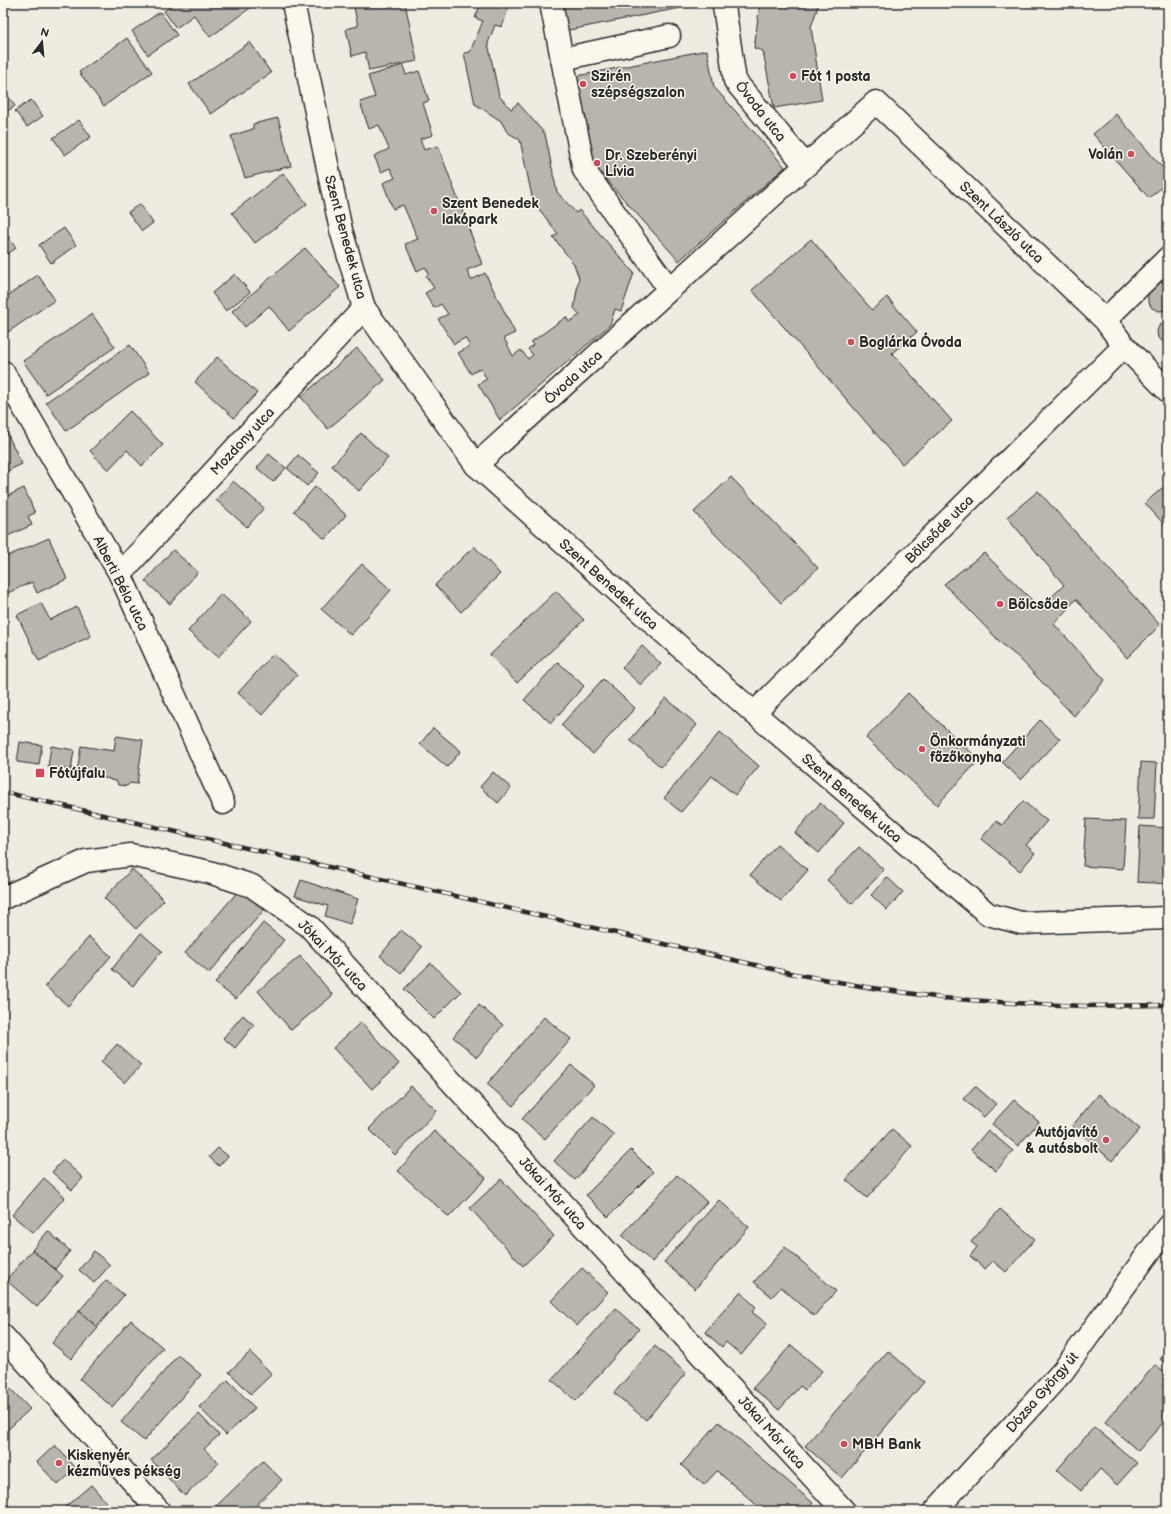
<svg xmlns="http://www.w3.org/2000/svg" width="1171" height="1514" font-family="'Balsamiq Sans',sans-serif">
<style>
.building{fill:#b8b5ae;stroke:#2b2b2b}
.lines{fill:none;stroke-linecap:round;stroke-linejoin:round}
.street-casing{stroke:#2b2b2b;stroke-width:25}
.secondary-casing{stroke:#2b2b2b;stroke-width:25}
.street{stroke:#fbf7ec;stroke-width:22}
.secondary{stroke:#fbf7ec;stroke-width:22}
.rail-casing{stroke:#2b2b2b;stroke-width:4.5}
.rail{stroke:#fbf7ec;stroke-width:3;stroke-dasharray:9;stroke-linecap:butt}
.poi-dot{fill:#d1495b;stroke:#fbf7ec;stroke-width:1.5}
.labels{text-anchor:middle;stroke-width:3;stroke-linejoin:round;paint-order:stroke}
.poi-label{font-size:14px;font-weight:bold;fill:#2b2b2b;stroke:#fbf7ec;text-anchor:start}
.street-label{font-size:14px;fill:#2b2b2b;stroke:#fbf7ec}
</style>
<rect width="100%" height="100%" fill="#eeebe0"/>
<filter id="ink" filterUnits="userSpaceOnUse"><feTurbulence type="fractalNoise" baseFrequency=".025" numOctaves="2"/><feDisplacementMap in="SourceGraphic" scale="8" xChannelSelector="R" yChannelSelector="G"/><feConvolveMatrix kernelMatrix="1 2 1 2 8 2 1 2 1" color-interpolation-filters="sRGB"/></filter>
<g filter="url(#ink)">
<g class="building">
<polygon points="175,3 257,3 210,37 194,15 176,28 164,11"/>
<polygon points="353,3 405,3 417,61 369,71 365,52 352,56 346,29 358,26"/>
<polygon points="481,3 510,3 502,27 495,25 488,43 499,96 511,109 518,103 545,134 557,192 576,213 579,210 634,273 621,311 615,309 610,325 500,420 478,384 487,379 480,368 471,374 458,353 470,346 465,338 454,344 438,319 448,314 441,304 434,308 425,293 434,288 426,276 429,273 425,267 417,271 405,244 418,239 403,205 393,209 383,183 395,178 390,168 381,172 374,156 389,149 379,125 369,129 360,102 375,97 368,76 403,65 406,75 419,71 429,101 423,103 433,135 420,139 424,150 438,146 482,264 467,270 471,280 485,273 515,333 504,338 513,356 521,350 528,359 533,355 528,349 533,345 531,342 566,317 569,322 580,315 574,308 579,278 574,264 553,237 558,234 533,201 520,140 507,132 501,121 475,104 464,53 470,52 483,21 475,18"/>
<polygon points="559,3 696,3 695,5 564,31"/>
<polygon points="760,3 819,3 811,27 822,100 774,108 763,51 754,48"/>
<polygon points="160,12 177,35 148,55 132,31"/>
<polygon points="127,38 152,72 104,106 79,72"/>
<polygon points="250,42 271,73 211,114 189,84"/>
<polygon points="707,50 714,87 785,167 679,261 595,167 577,76"/>
<polygon points="4,90 15,106 3,114 3,91"/>
<polygon points="31,100 43,116 27,127 15,111"/>
<polygon points="1116,114 1168,174 1168,182 1149,198 1093,134"/>
<polygon points="278,118 291,166 245,178 231,136 253,129 253,124"/>
<polygon points="79,120 91,137 65,155 53,138"/>
<polygon points="283,173 307,204 255,243 232,213"/>
<polygon points="140,204 153,223 142,231 128,212"/>
<polygon points="64,228 76,245 51,263 39,245"/>
<polygon points="3,229 16,248 3,257"/>
<polygon points="811,239 872,310 887,297 917,332 892,353 952,421 902,464 752,290"/>
<polygon points="305,248 340,287 289,331 269,306 245,327 232,311"/>
<polygon points="235,274 250,292 226,311 212,293"/>
<polygon points="38,275 55,300 8,332 3,324 3,299"/>
<polygon points="1165,282 1168,284 1168,310 1159,311 1152,308 1148,301 1148,294 1151,287 1157,283"/>
<polygon points="92,314 115,347 46,394 23,361"/>
<polygon points="1164,321 1168,322 1168,342 1164,342 1158,338 1157,331 1159,326"/>
<polygon points="130,345 149,373 66,431 46,402"/>
<polygon points="357,348 385,380 328,429 301,397"/>
<polygon points="217,357 257,393 234,418 195,382"/>
<polygon points="130,411 163,445 142,466 127,450 108,470 90,451"/>
<polygon points="5,429 22,464 3,473 3,430"/>
<polygon points="361,433 388,458 359,491 332,466"/>
<polygon points="269,454 286,468 273,482 257,468"/>
<polygon points="298,455 319,473 307,486 287,468"/>
<polygon points="731,477 818,568 781,603 694,512"/>
<polygon points="233,481 264,508 247,527 216,500"/>
<polygon points="1168,483 1168,529 1145,503"/>
<polygon points="315,487 346,515 325,539 294,511"/>
<polygon points="24,488 35,513 28,516 32,525 3,538 3,498"/>
<polygon points="1038,491 1160,625 1127,658 1076,599 1054,624 1105,680 1074,716 1019,658 1003,645 944,584 984,553 1040,608 1064,585 1007,517"/>
<polygon points="49,538 67,579 37,593 32,582 3,595 3,558"/>
<polygon points="474,546 500,574 461,612 435,585"/>
<polygon points="173,550 198,572 170,604 145,581"/>
<polygon points="362,564 391,590 351,635 321,609"/>
<polygon points="556,591 584,620 517,683 490,655"/>
<polygon points="221,594 251,621 218,657 188,631"/>
<polygon points="41,603 50,620 77,607 91,636 39,661 17,615"/>
<polygon points="642,646 661,664 641,685 622,668"/>
<polygon points="273,654 297,675 262,715 238,693"/>
<polygon points="558,662 584,686 551,723 524,700"/>
<polygon points="603,679 635,708 593,754 561,725"/>
<polygon points="908,693 979,760 937,805 866,738"/>
<polygon points="666,698 697,725 661,767 630,740"/>
<polygon points="1040,720 1060,739 1021,780 1002,762"/>
<polygon points="433,728 461,751 447,767 420,744"/>
<polygon points="720,732 759,766 735,795 712,776 681,812 664,798"/>
<polygon points="116,736 143,740 137,784 130,783 127,786 118,785 117,781 110,780 110,779 77,773 81,746 114,751"/>
<polygon points="20,742 42,745 39,765 17,762"/>
<polygon points="51,746 74,750 71,770 48,767"/>
<polygon points="1141,762 1157,763 1154,819 1138,819"/>
<polygon points="493,772 511,788 498,803 480,787"/>
<polygon points="1023,801 1047,821 1026,845 1035,853 1020,871 981,839 996,821 1002,825"/>
<polygon points="820,803 844,823 819,853 795,833"/>
<polygon points="1086,819 1126,821 1123,869 1083,866"/>
<polygon points="1140,826 1168,828 1168,884 1137,882"/>
<polygon points="777,844 808,870 781,901 750,875"/>
<polygon points="859,847 884,870 852,904 827,880"/>
<polygon points="132,869 164,900 136,929 104,898"/>
<polygon points="887,877 903,892 887,910 871,895"/>
<polygon points="301,880 358,899 350,924 325,916 328,906 295,896"/>
<polygon points="240,889 264,910 209,973 185,953"/>
<polygon points="263,923 284,940 236,999 215,983"/>
<polygon points="401,930 422,947 401,973 380,956"/>
<polygon points="141,933 162,951 133,986 112,969"/>
<polygon points="89,937 111,956 68,1006 45,986"/>
<polygon points="300,956 333,995 291,1030 258,991"/>
<polygon points="431,963 461,992 434,1019 404,989"/>
<polygon points="479,1005 503,1025 477,1057 453,1037"/>
<polygon points="243,1015 254,1025 235,1048 223,1038"/>
<polygon points="544,1017 571,1039 513,1106 487,1084"/>
<polygon points="361,1022 399,1064 372,1089 333,1048"/>
<polygon points="117,1044 141,1065 125,1083 101,1062"/>
<polygon points="571,1065 594,1085 545,1139 522,1119"/>
<polygon points="411,1086 437,1111 395,1155 369,1129"/>
<polygon points="975,1086 996,1104 984,1117 963,1099"/>
<polygon points="1099,1094 1140,1129 1112,1161 1072,1126"/>
<polygon points="1014,1100 1039,1122 1018,1146 992,1124"/>
<polygon points="593,1117 614,1135 575,1180 554,1161"/>
<polygon points="892,1129 912,1146 867,1198 846,1180"/>
<polygon points="988,1130 1013,1151 996,1171 971,1150"/>
<polygon points="434,1131 486,1178 449,1217 398,1171"/>
<polygon points="218,1148 228,1156 219,1166 209,1157"/>
<polygon points="631,1150 653,1172 608,1217 586,1195"/>
<polygon points="63,1160 83,1178 72,1190 52,1172"/>
<polygon points="677,1175 707,1202 652,1262 622,1235"/>
<polygon points="44,1178 65,1197 33,1233 12,1215"/>
<polygon points="501,1179 554,1236 523,1266 470,1208"/>
<polygon points="719,1200 749,1227 695,1289 664,1262"/>
<polygon points="1000,1209 1035,1239 1006,1272 993,1261 985,1269 970,1256 977,1247 971,1242"/>
<polygon points="48,1231 70,1251 55,1269 32,1250"/>
<polygon points="785,1247 836,1291 814,1316 781,1287 772,1297 754,1282"/>
<polygon points="32,1250 63,1276 37,1307 6,1280"/>
<polygon points="94,1251 110,1265 94,1283 79,1270"/>
<polygon points="582,1268 608,1292 577,1326 551,1301"/>
<polygon points="106,1280 124,1295 97,1327 79,1311"/>
<polygon points="740,1292 756,1307 752,1312 767,1324 741,1355 726,1342 722,1347 705,1332"/>
<polygon points="616,1308 639,1329 576,1401 552,1380"/>
<polygon points="79,1311 98,1328 71,1359 52,1343"/>
<polygon points="131,1320 163,1348 112,1407 80,1379"/>
<polygon points="791,1345 822,1371 805,1390 800,1386 779,1410 753,1388"/>
<polygon points="655,1346 686,1373 646,1420 614,1393"/>
<polygon points="1168,1350 1168,1366 1160,1359"/>
<polygon points="888,1351 924,1382 842,1478 805,1446"/>
<polygon points="250,1352 272,1374 251,1394 229,1372"/>
<polygon points="178,1355 201,1375 144,1441 121,1422"/>
<polygon points="1155,1365 1168,1376 1168,1417 1138,1451 1105,1422"/>
<polygon points="228,1380 255,1408 226,1435 199,1407"/>
<polygon points="6,1384 30,1409 3,1434 3,1388"/>
<polygon points="199,1414 219,1435 204,1449 219,1463 185,1496 151,1460"/>
<polygon points="719,1422 813,1503 806,1511 756,1511 759,1507 717,1471 704,1485 681,1465"/>
<polygon points="1094,1427 1137,1463 1117,1485 1100,1469 1081,1491 1057,1470"/>
<polygon points="55,1445 76,1468 58,1485 37,1462"/>
<polygon points="263,1461 282,1480 250,1511 211,1511"/>
<polygon points="91,1485 114,1511 66,1511 64,1508"/>
</g>
<g class="lines">
<g class="street-casing">
<g id="street">
<polyline points="293,3 341,230 364,308 476,465 754,713 988,914 1021,923 1168,918"/>
<polyline points="551,3 584,170 669,289"/>
<polyline points="725,3 724,6 735,81 805,165"/>
<polyline points="562,59 669,36"/>
<polyline points="1105,320 1168,258"/>
<polyline points="3,372 120,574 223,803"/>
<polyline points="476,465 876,102 1105,320 1124,346 1168,391"/>
<polyline points="120,574 364,308"/>
<polyline points="754,713 1124,346"/>
<polyline points="3,898 86,861 131,855 209,872 252,886 309,926 844,1511"/>
<polyline points="3,1336 159,1511"/>
</g>
</g>
<g class="secondary-casing">
<polyline id="secondary" points="935,1511 1063,1371 1168,1226"/>
</g>
<use href="#street" class="street"/>
<use href="#secondary" class="secondary"/>
<g class="rail-casing">
<polyline id="rail" points="3,792 790,973 866,987 942,998 1013,1003 1084,1006 1168,1005"/>
</g>
<use href="#rail" class="rail"/>
</g>
</g>
<g class="poi-dot">
<circle cx="793" cy="76" r="4"/>
<circle cx="583" cy="84" r="4"/>
<circle cx="1131" cy="154" r="4"/>
<circle cx="597" cy="163" r="4"/>
<circle cx="434" cy="211" r="4"/>
<circle cx="851" cy="342" r="4"/>
<circle cx="1000" cy="604" r="4"/>
<circle cx="922" cy="749" r="4"/>
<rect x="35" y="768" width="10" height="10" rx="2"/>
<circle cx="1106" cy="1140" r="4"/>
<circle cx="844" cy="1444" r="4"/>
<circle cx="59" cy="1463" r="4"/>
</g>
<g class="labels">
<g class="poi-label">
<text x="591" y="81">Szirén<tspan x="591" dy="16">szépségszalon</tspan></text>
<text x="801" y="81">Fót 1 posta</text>
<text x="1123" y="159" text-anchor="end">Volán</text>
<text x="605" y="160">Dr. Szeberényi<tspan x="605" dy="16">Lívia</tspan></text>
<text x="442" y="208">Szent Benedek<tspan x="442" dy="16">lakópark</tspan></text>
<text x="859" y="347">Boglárka Óvoda</text>
<text x="1008" y="609">Bölcsőde</text>
<text x="930" y="746">Önkormányzati<tspan x="930" dy="16">főzőkonyha</tspan></text>
<text x="49" y="778">Fótújfalu</text>
<text x="1098" y="1137" text-anchor="end">Autójavító<tspan x="1098" dy="16">&amp; autósbolt</tspan></text>
<text x="852" y="1449">MBH Bank</text>
<text x="67" y="1460">Kiskenyér<tspan x="67" dy="16">kézműves pékség</tspan></text>
</g>
<g class="street-label">
<text transform="translate(761 111) rotate(52)" y="5">Óvoda utca</text>
<text transform="translate(1002 222) rotate(44)" y="5">Szent László utca</text>
<text transform="translate(346 237) rotate(75)" y="5">Szent Benedek utca</text>
<text transform="translate(573 377) rotate(-42)" y="5">Óvoda utca</text>
<text transform="translate(242 441) rotate(-47)" y="5">Mozdony utca</text>
<text transform="translate(939 529) rotate(-45)" y="5">Bölcsőde utca</text>
<text transform="translate(121 583) rotate(63)" y="5">Alberti Béla utca</text>
<text transform="translate(609 584) rotate(42)" y="5">Szent Benedek utca</text>
<text transform="translate(852 798) rotate(41)" y="5">Szent Benedek utca</text>
<text transform="translate(333 955) rotate(46)" y="5">Jókai Mór utca</text>
<text transform="translate(553 1193) rotate(48)" y="5">Jókai Mór utca</text>
<text transform="translate(1042 1392) rotate(-49)" y="5">Dózsa György út</text>
<text transform="translate(772 1432) rotate(48)" y="5">Jókai Mór utca</text>
</g>
</g>
<rect width="1171" height="1514" fill="none" stroke="#fbf7ec" stroke-width="16"/>
<rect x="8" y="8" width="1155" height="1498" fill="none" stroke="#2b2b2b" stroke-width="1.5" filter="url(#ink)"/>
<g transform="translate(42 42) rotate(16)" stroke="#fbf7ec" stroke-width="3" paint-order="stroke">
<path d="M0-3L7 15L0 10L-7 15Z" fill="#2b2b2b"/>
<text y="-6" font-size="11" font-weight="bold" text-anchor="middle" fill="#2b2b2b">N</text>
</g>
</svg>
